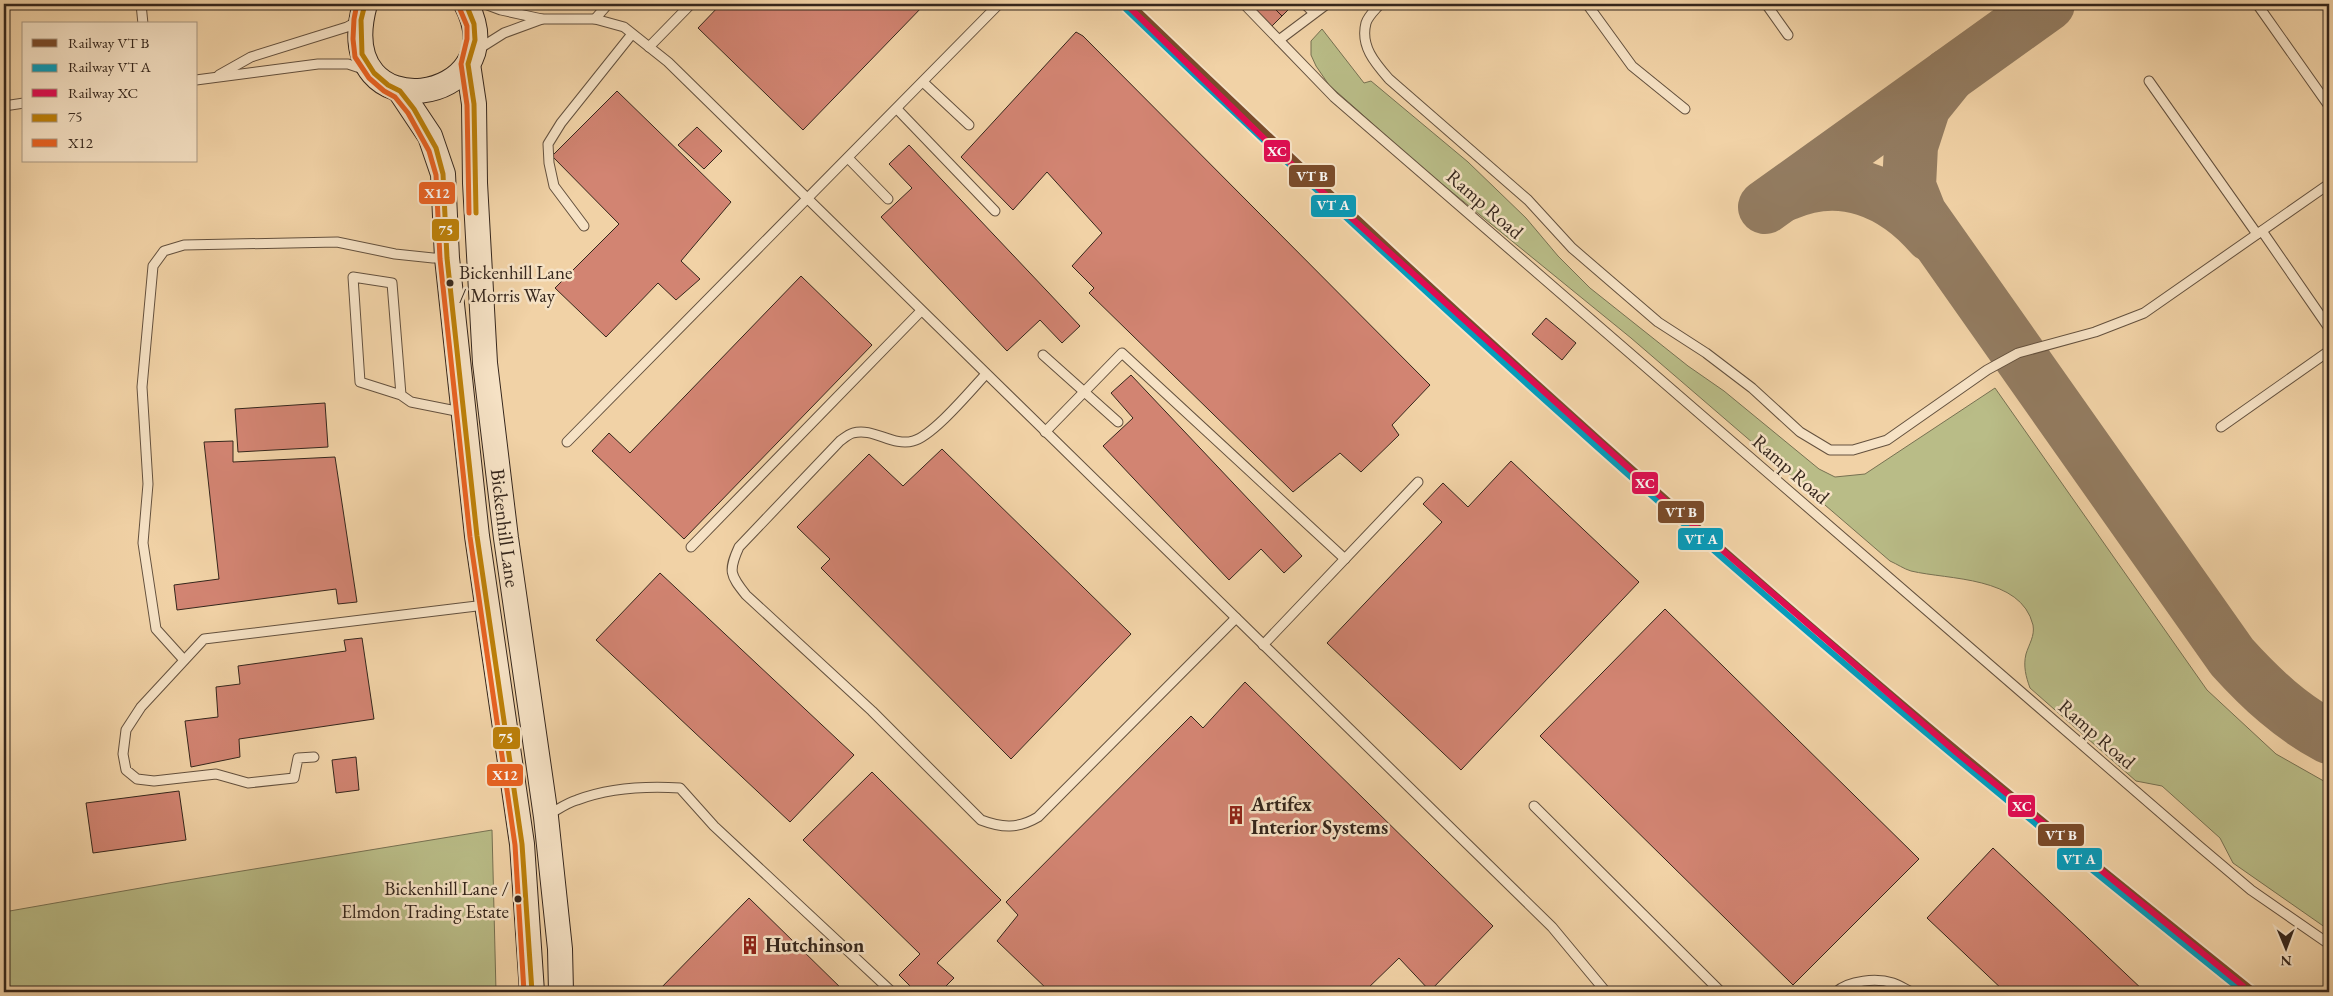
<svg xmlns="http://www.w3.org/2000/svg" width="2333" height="996" font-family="'EB Garamond',serif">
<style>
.green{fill:#b9bc87;stroke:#777152}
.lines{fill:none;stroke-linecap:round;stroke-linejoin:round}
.taxiway{stroke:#937c61;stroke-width:54}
.building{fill:#d28472;stroke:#35261c}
.lane-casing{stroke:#64513e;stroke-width:11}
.secondary-casing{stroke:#35261c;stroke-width:26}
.lane{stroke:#f6e2c5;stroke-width:9}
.secondary{stroke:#f6e2c5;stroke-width:24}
.bus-1-casing{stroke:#f6e2c5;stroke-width:9}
.bus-2-casing{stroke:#f6e2c5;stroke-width:9}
.bus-1{stroke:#bd8008;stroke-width:5}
.bus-2{stroke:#e96222;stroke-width:5}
.rail-1-casing{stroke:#f6e2c5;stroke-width:10}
.rail-2-casing{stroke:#f6e2c5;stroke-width:10}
.rail-3-casing{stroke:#f6e2c5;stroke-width:10}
.rail-1{stroke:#7a4b2a;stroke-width:6}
.rail-2{stroke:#059cbc;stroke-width:6}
.rail-3{stroke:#df0d52;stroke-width:6}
.bus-dot{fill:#35261c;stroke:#f6e2c5;stroke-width:2}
.labels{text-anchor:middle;stroke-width:5;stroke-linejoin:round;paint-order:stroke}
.bus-label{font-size:19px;fill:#35261c;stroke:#f6e2c5;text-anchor:start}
.street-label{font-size:20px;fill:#35261c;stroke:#f6e2c5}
.poi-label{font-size:20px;font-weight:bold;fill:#35261c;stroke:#f6e2c5;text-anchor:start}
.line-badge{stroke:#f6e2c5;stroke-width:2}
.badge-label{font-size:14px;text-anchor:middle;font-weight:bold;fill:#fff}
</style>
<rect width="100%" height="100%" fill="#f1d2a6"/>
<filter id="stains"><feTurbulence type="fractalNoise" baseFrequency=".004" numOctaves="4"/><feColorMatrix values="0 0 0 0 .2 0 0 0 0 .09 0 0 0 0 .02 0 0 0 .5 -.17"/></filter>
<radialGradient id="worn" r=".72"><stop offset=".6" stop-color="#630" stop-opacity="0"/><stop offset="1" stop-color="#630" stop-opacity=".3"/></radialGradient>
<g class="green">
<path d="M1322,29L1364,83L1371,81L1468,162L1526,218L1558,256L1590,288L1688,366L1724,391L1819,469L1835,477L1865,474L1995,388L2207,690L2276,754L2329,784V930L2233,863L2220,838L2162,786L2136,781L2030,688C2026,677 2023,666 2026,654C2029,644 2035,636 2033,625C2021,576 1949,580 1911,571C1904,569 1897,564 1890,561L1631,338L1415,162L1354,107L1329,85L1316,66L1311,55V41Z"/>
<polygon points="492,830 496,992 4,992 4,912 169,883"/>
</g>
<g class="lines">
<g class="taxiway">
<path d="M1949,75L1924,106L1911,146L1909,186L1920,214L2232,657C2261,689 2291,717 2329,737"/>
<path d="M1786,194C1841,169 1894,192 1931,235"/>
<polyline points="1765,207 2048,4"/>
</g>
</g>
<g class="building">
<polygon points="721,4 925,4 803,130 698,28"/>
<polygon points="1245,4 1270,4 1282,16 1270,28"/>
<polygon points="1270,4 1294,4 1282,16"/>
<polygon points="1076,32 1083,36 1430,385 1392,425 1399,435 1361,472 1340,453 1293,492 1089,293 1094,288 1072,266 1102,233 1047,172 1013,210 961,157"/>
<polygon points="617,91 731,202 681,261 700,279 676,300 658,283 606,337 555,288 619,224 552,156"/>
<polygon points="697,127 722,151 704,169 678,145"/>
<polygon points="909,145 1080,326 1062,343 1040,320 1007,351 881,217 912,188 889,164"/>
<polygon points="801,276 872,345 684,539 592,451 609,433 630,453"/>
<polygon points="1546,318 1576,343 1562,360 1532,334"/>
<polygon points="1131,375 1302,556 1284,573 1261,549 1229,580 1103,446 1133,418 1111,393"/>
<polygon points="325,403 328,447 238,452 235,409"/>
<polygon points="233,441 233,462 335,457 357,602 338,604 336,589 177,610 174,585 219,579 204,442"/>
<polygon points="942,449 1131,634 1011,759 821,568 830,559 797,527 869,454 903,486"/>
<polygon points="1511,461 1639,582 1461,770 1327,643 1442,522 1423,504 1443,483 1468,507"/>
<polygon points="660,573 854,755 790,822 596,640"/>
<polygon points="1665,609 1919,859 1793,985 1540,736"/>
<polygon points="362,638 374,719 239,739 240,757 191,767 185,721 218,717 216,687 240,684 238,666 346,651 344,640"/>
<polygon points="1245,682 1493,926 1430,991 1399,958 1364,992 1050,992 997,941 1018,915 1006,902 1191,716 1203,728"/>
<polygon points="356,757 359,790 336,793 332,760"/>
<polygon points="872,772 1001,900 937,963 954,978 940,992 916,992 899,975 920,954 803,840"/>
<polygon points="179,791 186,840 93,853 86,803"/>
<polygon points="1993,848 2145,992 2005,992 1927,918"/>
<polygon points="749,898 845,992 657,992"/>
</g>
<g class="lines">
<g class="lane-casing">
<g id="lane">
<polyline points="141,4 143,24"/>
<polyline points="485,4 501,10 542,19 595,19 624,27 668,62 1552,927 1606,992"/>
<polyline points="1244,4 1334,97 2199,846 2251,890 2329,944"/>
<polyline points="1305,4 1314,13"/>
<path d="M1380,4C1376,9 1368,16 1366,23C1360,46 1375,63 1389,79L1528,200L1572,248L1658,322L1706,353L1752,388L1800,432L1830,450H1853L1887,440L1987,370L2018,353L2095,332L2144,313L2329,184"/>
<polyline points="1587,4 1632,66 1685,109"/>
<polyline points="1766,4 1788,35"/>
<polyline points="2257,4 2329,106"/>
<polyline points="595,19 608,4"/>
<polyline points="1279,40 1327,4"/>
<polyline points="649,47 691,4"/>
<polyline points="477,50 504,33 542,19"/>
<polyline points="219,75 251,57 347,27 360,20"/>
<polyline points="196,80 318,64 348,64 369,71"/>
<polyline points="2149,81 2257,234"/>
<polyline points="923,82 969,125"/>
<polyline points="4,106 24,103"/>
<polyline points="897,109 995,211"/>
<polyline points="848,158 888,199"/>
<polyline points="584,226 554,186 549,163 548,144 561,123 632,34"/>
<polyline points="2262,231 2329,328"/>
<polyline points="1043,355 1118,422"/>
<path d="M986,374C971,390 933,436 913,441C893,447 873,427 853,433C849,434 844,438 840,441L739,547C728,571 730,575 746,595L872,711L981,820C1002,828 1018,829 1038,817L1236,618"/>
<polyline points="401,395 360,382 353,277 392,283 401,395 411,402 461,412"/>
<polyline points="2221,427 2329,351"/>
<polyline points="1045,432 1122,353 1345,559"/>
<polyline points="567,442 999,4"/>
<polyline points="691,547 921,311"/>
<polyline points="1263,645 1418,482"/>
<polyline points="184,660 156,629 143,543 148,484 142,387 153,266 164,251 184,245 337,242 395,254 433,258 447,258"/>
<polyline points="314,757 298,758 294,778 248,783 216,774 154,781 137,779 126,770 123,754 126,730 141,707 204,639 485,605"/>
<polyline points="1534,806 1721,992"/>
<path d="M546,816C556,811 566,803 577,800C609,788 647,786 680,788L714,826L892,992"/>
<path d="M1836,992C1849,980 1877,978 1893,983C1899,985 1905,989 1911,992"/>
</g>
</g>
<g class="secondary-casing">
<g id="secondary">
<path d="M365,4C329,135 519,104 466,4"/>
<path id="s1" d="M468,64L474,104L475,183L485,363L506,538L546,817L560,949L561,992"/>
<polyline points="400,91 430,136 443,174 447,258 477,536 522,844 532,992"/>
</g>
</g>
<use href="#lane" class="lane"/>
<use href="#secondary" class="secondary"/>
<g class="bus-1-casing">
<g id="bus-1">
<polyline points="365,4 361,20 362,54 374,73 388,85 400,91 414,109 436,148 443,174 447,258 477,536 522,844 532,992"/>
<polyline points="466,4 474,24 475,40 468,64 474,104 476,213"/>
</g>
</g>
<g class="bus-2-casing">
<g id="bus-2">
<polyline points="357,4 354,19 353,39 355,57 369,78 384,91 395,97 408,113 429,151 436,175 440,259 470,537 515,845 524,992"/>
<polyline points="459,7 467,26 467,39 461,64 467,105 469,213"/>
</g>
</g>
<use href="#bus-1" class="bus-1"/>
<use href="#bus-2" class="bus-2"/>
<g class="rail-1-casing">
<path id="rail-1" d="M1131,4C1373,237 1621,464 1877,682C2001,788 2128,890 2255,992"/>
</g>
<g class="rail-2-casing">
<path id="rail-2" d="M1126,9C1369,243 1617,470 1873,688C1995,792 2119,892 2243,992"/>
</g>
<g class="rail-3-casing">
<polyline id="rail-3" points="1126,4 1276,150 1654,491 1957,753 2243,986"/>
</g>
<use href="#rail-1" class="rail-1"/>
<use href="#rail-2" class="rail-2"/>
<use href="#rail-3" class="rail-3"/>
</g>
<defs>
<g id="building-bare" transform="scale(1.5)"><path d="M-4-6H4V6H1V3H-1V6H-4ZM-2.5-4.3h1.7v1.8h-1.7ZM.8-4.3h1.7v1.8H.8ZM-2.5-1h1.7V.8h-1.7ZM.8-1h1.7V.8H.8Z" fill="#8f2418" stroke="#f6e2c5" stroke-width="2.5" paint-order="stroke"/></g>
</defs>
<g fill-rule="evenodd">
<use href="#building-bare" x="1236" y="815"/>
<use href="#building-bare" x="750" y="945"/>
</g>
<g class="bus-dot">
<circle cx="450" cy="283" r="4.5"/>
<circle cx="518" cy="899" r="4.5"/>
</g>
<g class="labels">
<g class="bus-label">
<text x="459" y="279">Bickenhill Lane<tspan x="459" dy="23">/ Morris Way</tspan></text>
<text x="509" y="895" text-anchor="end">Bickenhill Lane /<tspan x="509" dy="23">Elmdon Trading Estate</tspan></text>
</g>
<g class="street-label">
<text transform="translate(1485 204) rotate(41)" y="7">Ramp Road</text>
<text transform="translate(1791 469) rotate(41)" y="7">Ramp Road</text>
<text dy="7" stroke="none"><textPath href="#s1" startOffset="466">Bickenhill Lane</textPath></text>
<text transform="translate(2097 734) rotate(41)" y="7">Ramp Road</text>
</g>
<g class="poi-label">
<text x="1251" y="811">Artifex<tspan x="1251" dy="23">Interior Systems</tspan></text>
<text x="765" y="952">Hutchinson</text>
</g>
</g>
<g class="line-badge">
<rect x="1263" y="139" width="28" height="24" rx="5" fill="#df0d52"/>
<rect x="1288" y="164" width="48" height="24" rx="5" fill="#7a4b2a"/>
<rect x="418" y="181" width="38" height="24" rx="5" fill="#e96222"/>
<rect x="1310" y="194" width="47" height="24" rx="5" fill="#059cbc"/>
<rect x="431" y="218" width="29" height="24" rx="5" fill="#bd8008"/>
<rect x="1631" y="471" width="28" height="24" rx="5" fill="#df0d52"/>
<rect x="1657" y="500" width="48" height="24" rx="5" fill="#7a4b2a"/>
<rect x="1677" y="527" width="47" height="24" rx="5" fill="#059cbc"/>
<rect x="492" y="726" width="29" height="24" rx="5" fill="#bd8008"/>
<rect x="486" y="763" width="38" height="24" rx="5" fill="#e96222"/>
<rect x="2007" y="794" width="29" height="24" rx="5" fill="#df0d52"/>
<rect x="2037" y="823" width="48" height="24" rx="5" fill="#7a4b2a"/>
<rect x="2056" y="847" width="47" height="24" rx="5" fill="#059cbc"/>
</g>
<g class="badge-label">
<text x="1277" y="156">XC</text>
<text x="1312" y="181">VT B</text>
<text x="437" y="198">X12</text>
<text x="1333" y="210">VT A</text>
<text x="446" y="235">75</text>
<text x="1645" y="488">XC</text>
<text x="1681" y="517">VT B</text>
<text x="1701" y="544">VT A</text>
<text x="506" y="743">75</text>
<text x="505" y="780">X12</text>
<text x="2022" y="811">XC</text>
<text x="2061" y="840">VT B</text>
<text x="2079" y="864">VT A</text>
</g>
<rect width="2333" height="996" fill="none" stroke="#f1d2a6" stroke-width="20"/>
<rect x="5" y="5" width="2323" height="986" fill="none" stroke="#35261c" stroke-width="2.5"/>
<rect x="10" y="10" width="2313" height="976" fill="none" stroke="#35261c"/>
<rect x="22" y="22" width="175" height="140" fill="#f6e2c5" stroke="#a99781"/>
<rect x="32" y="39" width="25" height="8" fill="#7a4b2a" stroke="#a99781"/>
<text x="68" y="48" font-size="15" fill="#35261c">Railway VT B</text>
<rect x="32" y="64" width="25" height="8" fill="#059cbc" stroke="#a99781"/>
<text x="68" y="72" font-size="15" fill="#35261c">Railway VT A</text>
<rect x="32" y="89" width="25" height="8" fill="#df0d52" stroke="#a99781"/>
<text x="68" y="98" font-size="15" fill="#35261c">Railway XC</text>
<rect x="32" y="114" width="25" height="8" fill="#bd8008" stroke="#a99781"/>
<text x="68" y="122" font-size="15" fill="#35261c">75</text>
<rect x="32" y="139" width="25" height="8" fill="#e96222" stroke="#a99781"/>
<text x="68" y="148" font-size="15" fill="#35261c">X12</text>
<g transform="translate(2286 948) rotate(179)" stroke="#f6e2c5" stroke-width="4" paint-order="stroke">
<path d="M0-4L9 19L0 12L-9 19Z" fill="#35261c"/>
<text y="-8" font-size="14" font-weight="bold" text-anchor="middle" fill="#35261c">N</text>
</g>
<rect width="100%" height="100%" filter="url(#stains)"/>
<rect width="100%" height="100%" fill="url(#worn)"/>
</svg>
